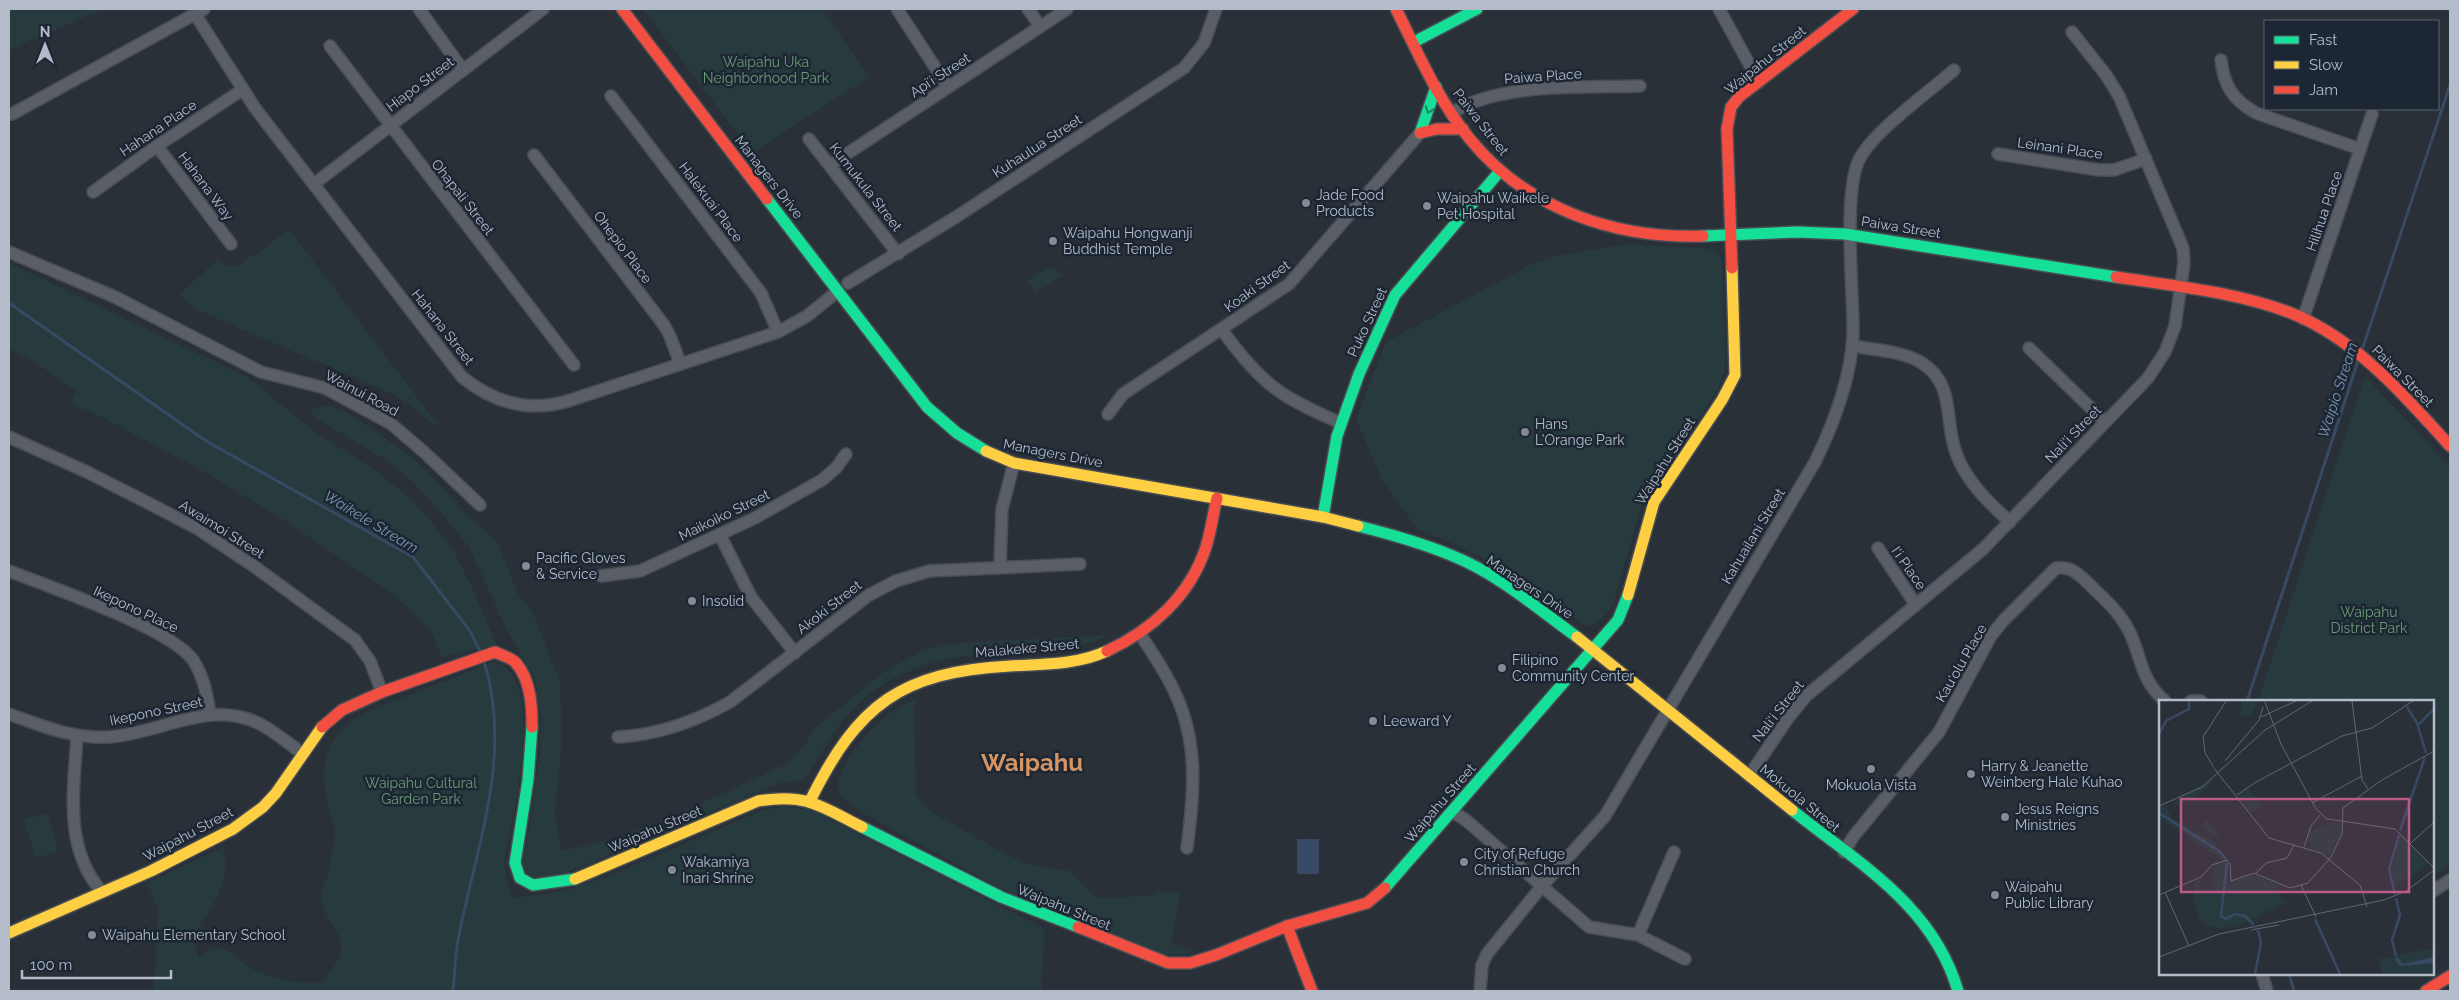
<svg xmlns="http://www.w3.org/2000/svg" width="2459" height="1000" font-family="Raleway,sans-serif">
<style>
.green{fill:#273a3e}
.water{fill:#384963}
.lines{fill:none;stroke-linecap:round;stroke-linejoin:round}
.stream{stroke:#384963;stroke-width:3}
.street-casing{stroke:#484c53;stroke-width:14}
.fast-casing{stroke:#484c53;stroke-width:14}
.slow-casing{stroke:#484c53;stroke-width:14}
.jam-casing{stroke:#484c53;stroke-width:14}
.street{stroke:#5a5e66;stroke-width:11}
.fast{stroke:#16e098;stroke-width:11}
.slow{stroke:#ffcf43;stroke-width:11}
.jam{stroke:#f24e42;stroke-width:11}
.oneway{stroke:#1a8366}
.poi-dot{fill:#848b96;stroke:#1d2633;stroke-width:2}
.labels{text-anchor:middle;stroke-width:5;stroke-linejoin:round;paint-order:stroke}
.street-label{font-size:14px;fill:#b4bcc9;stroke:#1d2633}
.park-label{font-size:14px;fill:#6b9a76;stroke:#1d2633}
.poi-label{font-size:14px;fill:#b4bcc9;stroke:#1d2633;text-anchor:start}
.water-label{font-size:15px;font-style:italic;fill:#7c92b1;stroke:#1d2633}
.town-label{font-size:24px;font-weight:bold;fill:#d59563;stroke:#1d2633}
.inset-river{fill:none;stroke:#384963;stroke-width:2.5}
.inset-road{fill:none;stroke:#616872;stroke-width:1}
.view{fill:#bc5a87;fill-opacity:0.15;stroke:#bc5a87;stroke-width:2.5}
.inset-edge{fill:none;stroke:#b4bcc9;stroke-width:2.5}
</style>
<rect width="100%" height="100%" fill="#2a3038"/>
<g class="green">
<polygon points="9,9 103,9 9,50"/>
<polygon points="643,9 822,9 869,77 752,153"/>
<path d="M289,229L442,430L395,395L193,308L180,294L218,259C228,270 242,267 250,255L253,257Z"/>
<path d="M1626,244L1711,249L1722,257L1726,356L1724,375L1718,389L1641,508L1614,601C1608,613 1601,625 1586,626L1483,558L1443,539L1417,529L1382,480L1356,419L1386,342L1530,265L1556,256Z"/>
<polygon points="9,263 249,378 316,433 375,470 409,497 435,526 454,552 470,583 497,645 442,657 430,629 393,594 281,518 199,469 100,416 71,403 77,391 30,359 9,349"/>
<polygon points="1049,268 1055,269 1063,275 1036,293 1027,280"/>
<polygon points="2365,376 2450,466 2450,865 2433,876 2433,701 2258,701"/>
<path d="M329,405L345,411L401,449L426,470L470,518L497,541L518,594L532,611L560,682L562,741L555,812L561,851L610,840L663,820L787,764L805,745L813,729L885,671L920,652L943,644L1109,635C1075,652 1040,652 1002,653C944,654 884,671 846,717C829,737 819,759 804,780L780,783L770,787L556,877C541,878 529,881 523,865L540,754L541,716L535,679L506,628L469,547L443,515L413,482L391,463L312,416L311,413L313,409Z"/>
<path d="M493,662C550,673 511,823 504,861L506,877L513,898L564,891L609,876L763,810L787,806L815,812L1045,929L1041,991H154L158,907L147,883L224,847C232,883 210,910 191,938L199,957L212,949L223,947C232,952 239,960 248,966C265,978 304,986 324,982C329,972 338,962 341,952C345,934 323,917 321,900C320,892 325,885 327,878C330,866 333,850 335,837C336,825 330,816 328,804C318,762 327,734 366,712Z"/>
<path d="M922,696L914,705L916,796L930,811L1004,853L1030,865L1069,871L1098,899L1155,895L1159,892L1180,893L1171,944L1187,949L1199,948L1183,954L1166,955L1000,888L859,811C853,806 843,800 840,793C830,771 870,730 885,717C896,708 909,702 922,696Z"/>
<polygon points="47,813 58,851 36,858 24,820"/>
</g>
<rect class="water" x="1297" y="839" width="22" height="35"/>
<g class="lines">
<g class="stream">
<polyline points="9,303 206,441 413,557 470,631 480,651"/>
<polyline points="2362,350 2450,85"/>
<polyline points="2247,701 2358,361"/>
<polyline points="2289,974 2294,991"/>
<path d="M453,991C455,973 455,953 459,935C477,845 513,753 484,662"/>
</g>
<g class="street-casing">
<g id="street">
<polyline points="419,9 463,70"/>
<polyline points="897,9 948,87"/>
<polyline points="1028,9 1040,26"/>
<polyline points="1719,9 1759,82"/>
<path d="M195,14L255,108L462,377C494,403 531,413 571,400L778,332L807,316L838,291"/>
<polyline points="330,46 574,365"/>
<path d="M2221,60C2224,86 2233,100 2256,113L2360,149"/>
<polyline points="611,96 761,293 778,332"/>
<path d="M1452,113C1499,82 1584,88 1640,86"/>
<polyline points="12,114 204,9"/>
<polyline points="809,139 898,254"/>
<polyline points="157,146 231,244"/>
<polyline points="1998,154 2099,170 2114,170 2146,159"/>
<polyline points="534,155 664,325 670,336 680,363"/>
<polyline points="830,165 1067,9"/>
<polyline points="314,184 543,9"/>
<polyline points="93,192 157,146 242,90"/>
<polyline points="9,252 115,297 261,372 325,388 390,423 424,452 480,505"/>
<polyline points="848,283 956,217 1184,68 1204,43 1216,9"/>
<polyline points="2303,319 2372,114"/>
<path d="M1222,330C1261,384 1280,397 1341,423"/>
<path d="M1852,346C1875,350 1903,351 1922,363C1956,385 1944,421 1956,453C1966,481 1988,502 2010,522"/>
<polyline points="2029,348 2105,422"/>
<polyline points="1108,414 1123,394 1289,284 1420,133"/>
<polyline points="9,437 87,472 158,508 198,529 252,565 355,640 370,661 382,692"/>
<polyline points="720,535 751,597 795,653"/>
<polyline points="1878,548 1916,605"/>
<polyline points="1000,566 1002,509 1014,463"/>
<path d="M9,571C50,587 170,628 193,660C204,677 207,695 210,714"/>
<polyline points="601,576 640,571 755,518 822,480 836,468 846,454"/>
<path d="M1140,634C1152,653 1166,672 1175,693C1199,743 1194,795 1187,848"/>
<polyline points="2191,701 2201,701"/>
<path d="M9,714C42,726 73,739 109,737C159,734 209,699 258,723C274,731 288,743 303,754"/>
<path d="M77,736C74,789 63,848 102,892"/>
<path d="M618,737C657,735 696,721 730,702L869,595L896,581L929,571L1080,564"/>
<polyline points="1749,776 1786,721 1806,696 1983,549 2148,378 2165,352 2175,326 2184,263 2183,248 2119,96 2106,75 2072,32"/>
<polyline points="1453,812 1467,821 1589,927 1638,935 1685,959"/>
<path d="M1844,852L1853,837L1939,732L1991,636L2003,621L2056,568C2072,566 2078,574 2089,584C2104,599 2119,611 2129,631C2142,657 2140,680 2165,701"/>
<polyline points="2433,891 2450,880"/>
<polyline points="1638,935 1674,852"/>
<polyline points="2262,974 2267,991"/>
<path d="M1480,991L1482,965L1487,954L1542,886L1605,816L1815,462C1834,423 1851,379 1853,335C1854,294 1842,191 1860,158C1874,131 1929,92 1954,70"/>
</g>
</g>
<g class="fast-casing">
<g id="fast">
<polyline points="1414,42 1477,9"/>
<polyline points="1420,133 1436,87"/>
<polyline points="767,199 927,407 957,433 986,451"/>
<polyline points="1703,236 1797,232 1845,234 2116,277"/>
<polyline points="1323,517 1337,436 1359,374 1395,295 1500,171"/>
<path d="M1358,526C1390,534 1422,543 1453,556C1498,574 1538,609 1577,637"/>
<polyline points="532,727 528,780 515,863 520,878 533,885 575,879"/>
<path d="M1792,810C1858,863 1933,905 1958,991"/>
<polyline points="862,827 1001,897 1078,927"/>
<polyline points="1385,888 1618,620 1628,595"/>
</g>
</g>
<g class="slow-casing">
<g id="slow">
<polyline points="986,451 1014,463 1323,517 1358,526"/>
<polyline points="1628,595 1654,502 1722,400 1735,375 1732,268"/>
<polyline points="1577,637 1792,810"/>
<path d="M810,801C858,704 901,672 1010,666C1043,664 1077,665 1107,651"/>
<path d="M575,879L758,801C807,793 820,806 862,827"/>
<polyline points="9,933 151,871 233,829 263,807 276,793 322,727"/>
</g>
</g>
<g class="jam-casing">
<g id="jam">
<polyline points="622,9 767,199"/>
<path d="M1396,9C1418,53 1438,100 1469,138C1526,209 1615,239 1703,236"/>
<polyline points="1420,133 1437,129 1463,129"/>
<polyline points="1732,268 1727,129 1731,107 1739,97 1853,9"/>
<path d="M2116,277C2174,286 2237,292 2291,313C2356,339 2404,395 2450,446"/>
<path d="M1107,651C1152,630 1190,596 1206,547C1211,531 1213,514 1217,498"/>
<path d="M322,727L342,710L382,692L495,652C501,655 512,658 516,663C531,680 532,707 532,727"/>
<polyline points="1287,926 1312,991"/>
<polyline points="1078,927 1168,963 1190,963 1216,955 1287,926 1367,903 1385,888"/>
<polyline points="2426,991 2450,976"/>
</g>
</g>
<use href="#street" class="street"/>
<use href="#fast" class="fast"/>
<use href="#slow" class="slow"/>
<use href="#jam" class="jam"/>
</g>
<defs><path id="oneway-chevron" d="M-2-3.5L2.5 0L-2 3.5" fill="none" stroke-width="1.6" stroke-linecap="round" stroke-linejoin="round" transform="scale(1.25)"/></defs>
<use class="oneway" href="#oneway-chevron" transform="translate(1429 110) rotate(109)"/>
<g class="poi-dot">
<circle cx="1306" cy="203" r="5"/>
<circle cx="1427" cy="206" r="5"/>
<circle cx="1053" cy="241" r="5"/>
<circle cx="1525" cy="432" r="5"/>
<circle cx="526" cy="566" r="5"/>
<circle cx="692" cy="601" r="5"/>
<circle cx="1502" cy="668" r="5"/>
<circle cx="1373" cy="721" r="5"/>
<circle cx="1871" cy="769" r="5"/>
<circle cx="1971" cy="774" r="5"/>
<circle cx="2005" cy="817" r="5"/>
<circle cx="1464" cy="862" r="5"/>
<circle cx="672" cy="870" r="5"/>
<circle cx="1995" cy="895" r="5"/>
<circle cx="92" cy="935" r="5"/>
</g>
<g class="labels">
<g class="street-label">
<text transform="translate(1765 60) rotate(-39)" y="5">Waipahu Street</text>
<text transform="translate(940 75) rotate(-33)" y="5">Apiʻi Street</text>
<text transform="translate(1543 76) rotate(-4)" y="5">Paiwa Place</text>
<text transform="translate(420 84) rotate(-37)" y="5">Hiapo Street</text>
<text transform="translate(1481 122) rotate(52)" y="5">Paiwa Street</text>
<text transform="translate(158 128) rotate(-34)" y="5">Hahana Place</text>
<text transform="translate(1037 146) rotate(-33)" y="5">Kuhaulua Street</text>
<text transform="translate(2060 148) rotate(8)" y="5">Leinani Place</text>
<text transform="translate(769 177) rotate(52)" y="5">Managers Drive</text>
<text transform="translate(206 186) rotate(53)" y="5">Hahana Way</text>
<text transform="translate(866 187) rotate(52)" y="5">Kumukula Street</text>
<text transform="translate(463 197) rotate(52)" y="5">Ohapali Street</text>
<text transform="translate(711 202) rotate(53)" y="5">Halekuai Place</text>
<text transform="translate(2324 211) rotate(-71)" y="5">Hilihua Place</text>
<text transform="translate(1901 227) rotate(9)" y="5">Paiwa Street</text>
<text transform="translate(623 247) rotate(53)" y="5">Ohepio Place</text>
<text transform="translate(1257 286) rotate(-36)" y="5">Koaki Street</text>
<text transform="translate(1367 322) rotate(-65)" y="5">Puko Street</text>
<text transform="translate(443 327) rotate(52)" y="5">Hahana Street</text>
<text transform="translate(2403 376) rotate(45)" y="5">Paiwa Street</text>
<text transform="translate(362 393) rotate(28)" y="5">Wainui Road</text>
<text transform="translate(2073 434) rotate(-46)" y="5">Nali'i Street</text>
<text transform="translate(1053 453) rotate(11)" y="5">Managers Drive</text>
<text transform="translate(1665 461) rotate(-58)" y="5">Waipahu Street</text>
<text transform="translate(724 515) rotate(-26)" y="5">Maikoiko Street</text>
<text transform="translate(222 529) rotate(32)" y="5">Awaimoi Street</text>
<text transform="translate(1753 536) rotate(-59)" y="5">Kahuailani Street</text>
<text transform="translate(1909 568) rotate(55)" y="5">I'i Place</text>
<text transform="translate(1530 587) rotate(34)" y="5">Managers Drive</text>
<text transform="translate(829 607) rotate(-38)" y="5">Akoki Street</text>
<text transform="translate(136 609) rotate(25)" y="5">Ikepono Place</text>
<text transform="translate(1027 648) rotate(-5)" y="5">Malakeke Street</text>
<text transform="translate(1961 663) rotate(-60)" y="5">Kau'olu Place</text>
<text transform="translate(156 711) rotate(-12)" y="5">Ikepono Street</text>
<text transform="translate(1778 711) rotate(-52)" y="5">Nali'i Street</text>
<text transform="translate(1800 798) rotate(39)" y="5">Mokuola Street</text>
<text transform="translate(1440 803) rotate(-49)" y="5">Waipahu Street</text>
<text transform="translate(655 829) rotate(-23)" y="5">Waipahu Street</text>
<text transform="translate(188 834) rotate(-28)" y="5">Waipahu Street</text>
<text transform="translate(1064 907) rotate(22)" y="5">Waipahu Street</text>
</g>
<g class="park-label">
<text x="766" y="67">Waipahu Uka<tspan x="766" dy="16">Neighborhood Park</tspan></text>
<text x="2369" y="617">Waipahu<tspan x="2369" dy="16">District Park</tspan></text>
<text x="421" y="788">Waipahu Cultural<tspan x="421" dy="16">Garden Park</tspan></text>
</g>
<g class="poi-label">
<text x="1316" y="200">Jade Food<tspan x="1316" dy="16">Products</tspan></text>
<text x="1437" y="203">Waipahu Waikele<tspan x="1437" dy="16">Pet Hospital</tspan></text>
<text x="1063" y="238">Waipahu Hongwanji<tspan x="1063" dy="16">Buddhist Temple</tspan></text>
<text x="1535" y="429">Hans<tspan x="1535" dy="16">L'Orange Park</tspan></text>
<text x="536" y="563">Pacific Gloves<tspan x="536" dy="16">&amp; Service</tspan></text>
<text x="702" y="606">Insolid</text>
<text x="1512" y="665">Filipino<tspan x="1512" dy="16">Community Center</tspan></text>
<text x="1383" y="726">Leeward Y</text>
<text x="1981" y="771">Harry &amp; Jeanette<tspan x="1981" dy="16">Weinberg Hale Kuhao</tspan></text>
<text x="1871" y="790" text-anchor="middle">Mokuola Vista</text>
<text x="2015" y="814">Jesus Reigns<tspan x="2015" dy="16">Ministries</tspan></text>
<text x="1474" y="859">City of Refuge<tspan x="1474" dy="16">Christian Church</tspan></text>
<text x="682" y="867">Wakamiya<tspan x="682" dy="16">Inari Shrine</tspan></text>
<text x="2005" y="892">Waipahu<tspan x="2005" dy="16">Public Library</tspan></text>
<text x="102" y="940">Waipahu Elementary School</text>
</g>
<g class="water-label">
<text transform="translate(2338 390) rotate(-72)" y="5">Waipio Stream</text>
<text transform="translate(371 522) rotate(31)" y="5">Waikele Stream</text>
</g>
<g class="town-label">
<text x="1032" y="771">Waipahu</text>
</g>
</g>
<g transform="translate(2159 700)">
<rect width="275" height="275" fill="#2a3038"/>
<path d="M83,1H100L90,17L81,16ZM59,75L42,94L19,105L13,103ZM90,88L103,106L92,113L79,96ZM6,105L13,118L57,143L68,159L63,160L0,118V107ZM49,120L63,139L39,126ZM173,122L182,123V134L169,157L154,148L148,138L151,131ZM242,134L269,164L235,187L231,166ZM68,160L70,182L93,174L101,176L119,185V192L128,202L88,222L67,228L52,227L41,221L35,204L36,181L43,178L40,188L52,190L53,168ZM275,248V274H223L220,259Z" fill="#273a3e"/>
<path d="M238,257L244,264L275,257V263L241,266L236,259Z" fill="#384963"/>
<path class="inset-river" d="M248,7L258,23L267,53M260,24L275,9M0,34L7,21L30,9V1M0,113L60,151L67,159M241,131L266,57M68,163L62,216L67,219L76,214L86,216L95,225M236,194L230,169L240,135M156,219L181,274M237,256L233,240L241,215L237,198M96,274L102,243L99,230"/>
<path class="inset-road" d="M193,1L203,80L209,89M106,2L122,44L157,109L168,119L183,121M102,17L137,1M66,61L100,20L104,7M54,66L46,53L44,37L67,1M54,67L110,138L162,153L201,185L208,207M78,95L97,82L183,36L213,28L254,1M153,103L203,76M0,106L43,87L106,30L153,1M183,121L236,129L275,168M252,143L275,122M145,147L152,126L161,115M97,173L107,163L128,158L135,145M142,185L157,217M6,192L30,246M0,195L42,177L53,165L68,160L71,164L72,181L95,173L131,188L149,183L172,157L183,134L184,108L223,80L275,51M92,230L120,225M0,257L60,234L225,200L247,191L275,170"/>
<path class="view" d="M22,99H250V192H22Z"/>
<rect width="275" height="275" class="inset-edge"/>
</g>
<rect width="2459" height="1000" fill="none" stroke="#b4bcc9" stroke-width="20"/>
<rect x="2264" y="20" width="175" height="90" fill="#1d2633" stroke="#59626f"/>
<rect x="2274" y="36" width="25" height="8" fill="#16e098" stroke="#59626f"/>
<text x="2309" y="45" font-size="15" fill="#b4bcc9">Fast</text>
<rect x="2274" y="61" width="25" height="8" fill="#ffcf43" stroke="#59626f"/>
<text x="2309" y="70" font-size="15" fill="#b4bcc9">Slow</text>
<rect x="2274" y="86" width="25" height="8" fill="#f24e42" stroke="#59626f"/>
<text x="2309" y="95" font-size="15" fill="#b4bcc9">Jam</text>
<g transform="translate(45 45)" stroke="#1d2633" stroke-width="4" paint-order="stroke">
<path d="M0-4L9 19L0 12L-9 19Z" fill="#b4bcc9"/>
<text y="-8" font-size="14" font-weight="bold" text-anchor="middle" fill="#b4bcc9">N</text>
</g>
<path d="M22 970v8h149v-8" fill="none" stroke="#b4bcc9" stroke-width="2.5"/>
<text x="30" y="970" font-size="15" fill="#b4bcc9" stroke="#1d2633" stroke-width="4" paint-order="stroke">100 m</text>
</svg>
